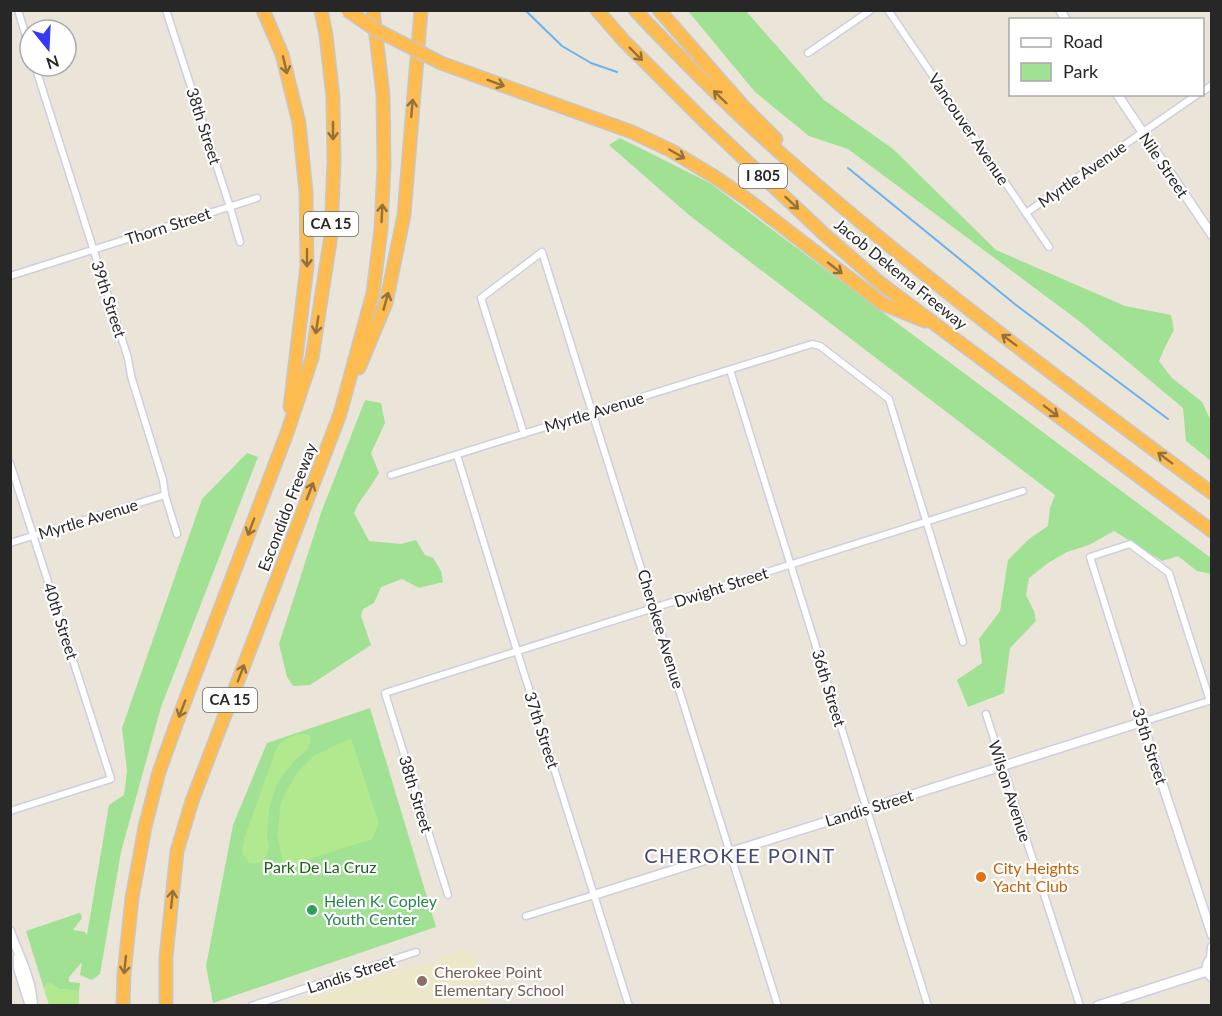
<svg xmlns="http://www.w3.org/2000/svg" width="1222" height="1016" font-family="Lato,sans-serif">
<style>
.education{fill:#ece7c7}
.green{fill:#a0e194}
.pitch{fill:#b2e98f}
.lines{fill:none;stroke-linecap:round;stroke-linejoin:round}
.stream{stroke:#6ab2ed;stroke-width:2}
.minor-casing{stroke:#cdcee0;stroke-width:9}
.tertiary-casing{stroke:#cdcee0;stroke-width:11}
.secondary-casing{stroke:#cdcee0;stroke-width:12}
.motorway-casing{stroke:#c7c7c7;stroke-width:15}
.minor{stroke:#fff;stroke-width:6}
.tertiary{stroke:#fff;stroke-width:8}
.secondary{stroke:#fff;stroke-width:9}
.motorway{stroke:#fdbb50;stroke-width:12}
.motorway-bridge-casing{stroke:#c7c7c7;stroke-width:15;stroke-linecap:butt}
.motorway-bridge{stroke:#fdbb50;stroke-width:12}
.oneway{stroke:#92713c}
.food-dot{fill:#e8710a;stroke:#fff;stroke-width:2}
.leisure-dot{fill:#2e9e5b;stroke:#fff;stroke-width:2}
.education-dot{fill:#8d6e63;stroke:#fff;stroke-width:2}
.labels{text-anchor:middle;stroke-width:4.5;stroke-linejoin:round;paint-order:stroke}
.shield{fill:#fff;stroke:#686868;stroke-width:1.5}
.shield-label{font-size:15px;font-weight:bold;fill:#272727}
.street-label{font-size:16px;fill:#272727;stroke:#fff}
.park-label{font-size:16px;fill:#1b6219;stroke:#fff}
.food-label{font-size:16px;fill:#c56008;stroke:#fff;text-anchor:start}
.leisure-label{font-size:16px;fill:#27864d;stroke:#fff;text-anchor:start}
.education-label{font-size:16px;fill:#785e54;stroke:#fff;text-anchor:start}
.quarter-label{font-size:20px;letter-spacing:1.5px;fill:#484877;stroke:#fff}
</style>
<rect width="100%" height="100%" fill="#eae5d8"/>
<polygon class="education" points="471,949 487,1005 287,1005 403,969 422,967 433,963 440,957"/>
<g class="green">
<polygon points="688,11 746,11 824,100 893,149 996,250 1125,306 1171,315 1174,330 1165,347 1159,361 1171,377 1202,402 1211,421 1211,461 1186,441 1183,408 1079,321 848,149 809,136 755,92"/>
<polygon points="620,138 710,183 1211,558 1211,574 1197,571 1178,556 1162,561 1114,531 1089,545 1067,552 1048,563 1029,578 1026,595 1034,611 1036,621 1010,648 1004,693 968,707 957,680 982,663 979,639 1000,611 1008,560 1029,539 1048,526 1050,508 1055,495 689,215 609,145"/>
<polygon points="365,400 381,403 385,423 371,453 379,473 368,490 358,504 354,513 369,541 401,544 416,540 425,555 433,558 441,571 443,582 419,588 402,579 381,587 374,603 363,609 361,616 371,645 310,685 293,686 287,677 279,644 321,513"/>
<polygon points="247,453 258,457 161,707 121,852 100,974 92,980 80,975 82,962 69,977 69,982 80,983 79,991 59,989 53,985 47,983 44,989 26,931 79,913 81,914 82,918 73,930 85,932 87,935 109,805 124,795 127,771 122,728 202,499"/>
<polygon points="370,708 436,927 213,1003 206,966 233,825 267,743"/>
</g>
<g class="pitch">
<polygon points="297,734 308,734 311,738 308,749 294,761 278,781 269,809 267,834 269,849 264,860 258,863 250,863 245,858 242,852 244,839 277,747 285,740"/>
<polygon points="351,738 379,824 372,839 284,867 277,835 281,802 296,774 314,756"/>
<polygon points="47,983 50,983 59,989 79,991 79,1005 49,1005 44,989"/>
</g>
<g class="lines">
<g class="stream">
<polyline points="525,10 562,46 591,63 617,72"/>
<polyline points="848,168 1016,305 1168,419"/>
</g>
<g class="minor-casing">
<g id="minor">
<polyline points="18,10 30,50"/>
<polyline points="166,10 230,207 240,242"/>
<polyline points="888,10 1049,247"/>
<polyline points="808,53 871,10"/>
<polyline points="35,66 128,358 131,376 163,480 165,495 177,534"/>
<polyline points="1202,92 1212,85"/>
<polyline points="1026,213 1198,94"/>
<polyline points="10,276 257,198"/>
<polyline points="730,370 928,1006"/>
<polyline points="524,434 481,298 542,252 778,1006"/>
<polyline points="457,455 517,651 629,1006"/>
<polyline points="10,463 111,779 10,811"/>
<polyline points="391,475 812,344 820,346 889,399 963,642"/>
<polyline points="10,543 165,495"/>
<polyline points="1210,701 1169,573 1130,544 1090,557 1142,722 1212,700"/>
<polyline points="986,714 1080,1006"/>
<polyline points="448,895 385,693 1023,491"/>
<polyline points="526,916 594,895"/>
<polyline points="251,1006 416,952"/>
</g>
</g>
<g class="tertiary-casing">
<g id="tertiary">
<polyline points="1060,10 1066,20"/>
<polyline points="1117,94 1212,235"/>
<polyline points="594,895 1142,722 1212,935"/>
<path d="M10,931C19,956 32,979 33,1006"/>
<polyline points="18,957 18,968 30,1006"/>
<polyline points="1211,958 1212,947"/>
</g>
</g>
<g class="secondary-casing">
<g id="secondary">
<path d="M1212,958C1206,964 1205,971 1212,977"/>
<polyline points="1098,1006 1207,971"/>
</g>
</g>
<g class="motorway-casing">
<g id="motorway">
<polyline points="263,10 282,54 299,123 306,192 307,266 290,407"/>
<polyline points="597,10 624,41 703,120 824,234 880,283 1212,531"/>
<path d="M635,10C684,62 734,112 787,159C922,278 1067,385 1212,493"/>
<polyline points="659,10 743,106 776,139"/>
<polyline points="441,63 632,132 670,150 715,177 748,200 883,304 925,321"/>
<polyline points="359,368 386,303 404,215 421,10"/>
<polyline points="123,1006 124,974 132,898 145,827 159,772 177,722 287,433 312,358 331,235 334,161 333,98 326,35 321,10"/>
<polyline points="166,1006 166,957 177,851 192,801 340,414 373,293 381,229 384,165 383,95 373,10"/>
</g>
</g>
<use href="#minor" class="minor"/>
<use href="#tertiary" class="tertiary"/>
<use href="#secondary" class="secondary"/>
<use href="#motorway" class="motorway"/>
<g class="motorway-bridge-casing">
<polyline id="motorway-bridge" points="347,10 373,28 441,63"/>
</g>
<use href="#motorway-bridge" class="motorway-bridge"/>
</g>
<defs><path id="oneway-shaft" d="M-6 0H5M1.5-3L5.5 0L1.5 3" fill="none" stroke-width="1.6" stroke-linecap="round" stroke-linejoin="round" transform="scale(1.5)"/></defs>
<g class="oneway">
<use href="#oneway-shaft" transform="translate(636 54) rotate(45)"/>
<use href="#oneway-shaft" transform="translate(285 65) rotate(77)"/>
<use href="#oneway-shaft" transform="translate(496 83) rotate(20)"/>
<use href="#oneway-shaft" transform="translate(720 97) rotate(-136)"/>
<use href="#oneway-shaft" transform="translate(412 108) rotate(-85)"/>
<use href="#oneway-shaft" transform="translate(333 131) rotate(90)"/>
<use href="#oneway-shaft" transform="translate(677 154) rotate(30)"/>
<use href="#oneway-shaft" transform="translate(792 203) rotate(43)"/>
<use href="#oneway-shaft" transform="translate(382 213) rotate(-87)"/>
<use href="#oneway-shaft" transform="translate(307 258) rotate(90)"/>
<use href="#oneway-shaft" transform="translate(835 268) rotate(38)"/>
<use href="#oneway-shaft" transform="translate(386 301) rotate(-74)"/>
<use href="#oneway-shaft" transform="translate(317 325) rotate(99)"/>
<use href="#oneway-shaft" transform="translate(1009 340) rotate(-143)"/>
<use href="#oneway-shaft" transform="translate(1051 411) rotate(37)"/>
<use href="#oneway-shaft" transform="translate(1165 458) rotate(-143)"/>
<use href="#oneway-shaft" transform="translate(310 491) rotate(-69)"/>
<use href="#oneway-shaft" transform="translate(251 527) rotate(111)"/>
<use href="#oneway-shaft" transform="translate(241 673) rotate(-69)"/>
<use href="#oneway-shaft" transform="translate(182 709) rotate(111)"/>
<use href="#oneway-shaft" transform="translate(172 899) rotate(-84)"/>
<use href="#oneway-shaft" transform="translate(125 965) rotate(96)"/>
</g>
<circle class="food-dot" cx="981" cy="877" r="6"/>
<circle class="leisure-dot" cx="312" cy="910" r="6"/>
<circle class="education-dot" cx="422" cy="981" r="6"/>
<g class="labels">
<g class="shield">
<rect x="739" y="164" width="48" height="24" rx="4.5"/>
<rect x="304" y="212" width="54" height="24" rx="4.5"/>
<rect x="203" y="688" width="54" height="24" rx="4.5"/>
</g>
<g class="shield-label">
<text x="763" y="181">I 805</text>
<text x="331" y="229">CA 15</text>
<text x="230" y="705">CA 15</text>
</g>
<g class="street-label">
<text transform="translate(204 126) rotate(72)" y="6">38th Street</text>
<text transform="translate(969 129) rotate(56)" y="6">Vancouver Avenue</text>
<text transform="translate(1164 165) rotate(56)" y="6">Nile Street</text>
<text transform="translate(1082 174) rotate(-35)" y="6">Myrtle Avenue</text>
<text transform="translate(168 226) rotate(-18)" y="6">Thorn Street</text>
<text transform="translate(901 274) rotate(39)" y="6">Jacob Dekema Freeway</text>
<text transform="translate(109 299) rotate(72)" y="6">39th Street</text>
<text transform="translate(594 412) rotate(-17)" y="6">Myrtle Avenue</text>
<text transform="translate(287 507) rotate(-69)" y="6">Escondido Freeway</text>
<text transform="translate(88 519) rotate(-17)" y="6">Myrtle Avenue</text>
<text transform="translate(721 587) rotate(-18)" y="6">Dwight Street</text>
<text transform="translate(61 621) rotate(72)" y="6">40th Street</text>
<text transform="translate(661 629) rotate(73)" y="6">Cherokee Avenue</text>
<text transform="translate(829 688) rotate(73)" y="6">36th Street</text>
<text transform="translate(542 730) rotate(72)" y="6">37th Street</text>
<text transform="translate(1150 746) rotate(72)" y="6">35th Street</text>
<text transform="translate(1010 791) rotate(72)" y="6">Wilson Avenue</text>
<text transform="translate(416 794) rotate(73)" y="6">38th Street</text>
<text transform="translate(869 808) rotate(-17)" y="6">Landis Street</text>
<text transform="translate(351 974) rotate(-18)" y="6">Landis Street</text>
</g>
<g class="park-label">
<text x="320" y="873">Park De La Cruz</text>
</g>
<g class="food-label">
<text x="993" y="874">City Heights<tspan x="993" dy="18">Yacht Club</tspan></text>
</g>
<g class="leisure-label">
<text x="324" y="907">Helen K. Copley<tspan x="324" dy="18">Youth Center</tspan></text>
</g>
<g class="education-label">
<text x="434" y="978">Cherokee Point<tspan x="434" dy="18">Elementary School</tspan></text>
</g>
<g class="quarter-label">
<text x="740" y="863">CHEROKEE POINT</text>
</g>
</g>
<rect width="1222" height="1016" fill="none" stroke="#272727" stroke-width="24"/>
<rect x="1009" y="18" width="195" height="78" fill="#ffffff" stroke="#a9a9a9" stroke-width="1.5"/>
<rect x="1021" y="38" width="30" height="9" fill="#ffffff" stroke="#a9a9a9" stroke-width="1.5"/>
<text x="1063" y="48" font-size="18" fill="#272727">Road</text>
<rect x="1021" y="63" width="30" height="18" fill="#a0e194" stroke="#a9a9a9" stroke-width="1.5"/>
<text x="1063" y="78" font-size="18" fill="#272727">Park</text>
<g transform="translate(48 48) rotate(162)"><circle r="28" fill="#ffffff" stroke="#a9a9a9" stroke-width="1.5"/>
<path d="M0-4.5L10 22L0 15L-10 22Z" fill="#3637f9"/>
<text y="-9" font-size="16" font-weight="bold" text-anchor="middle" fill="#272727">N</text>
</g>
</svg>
